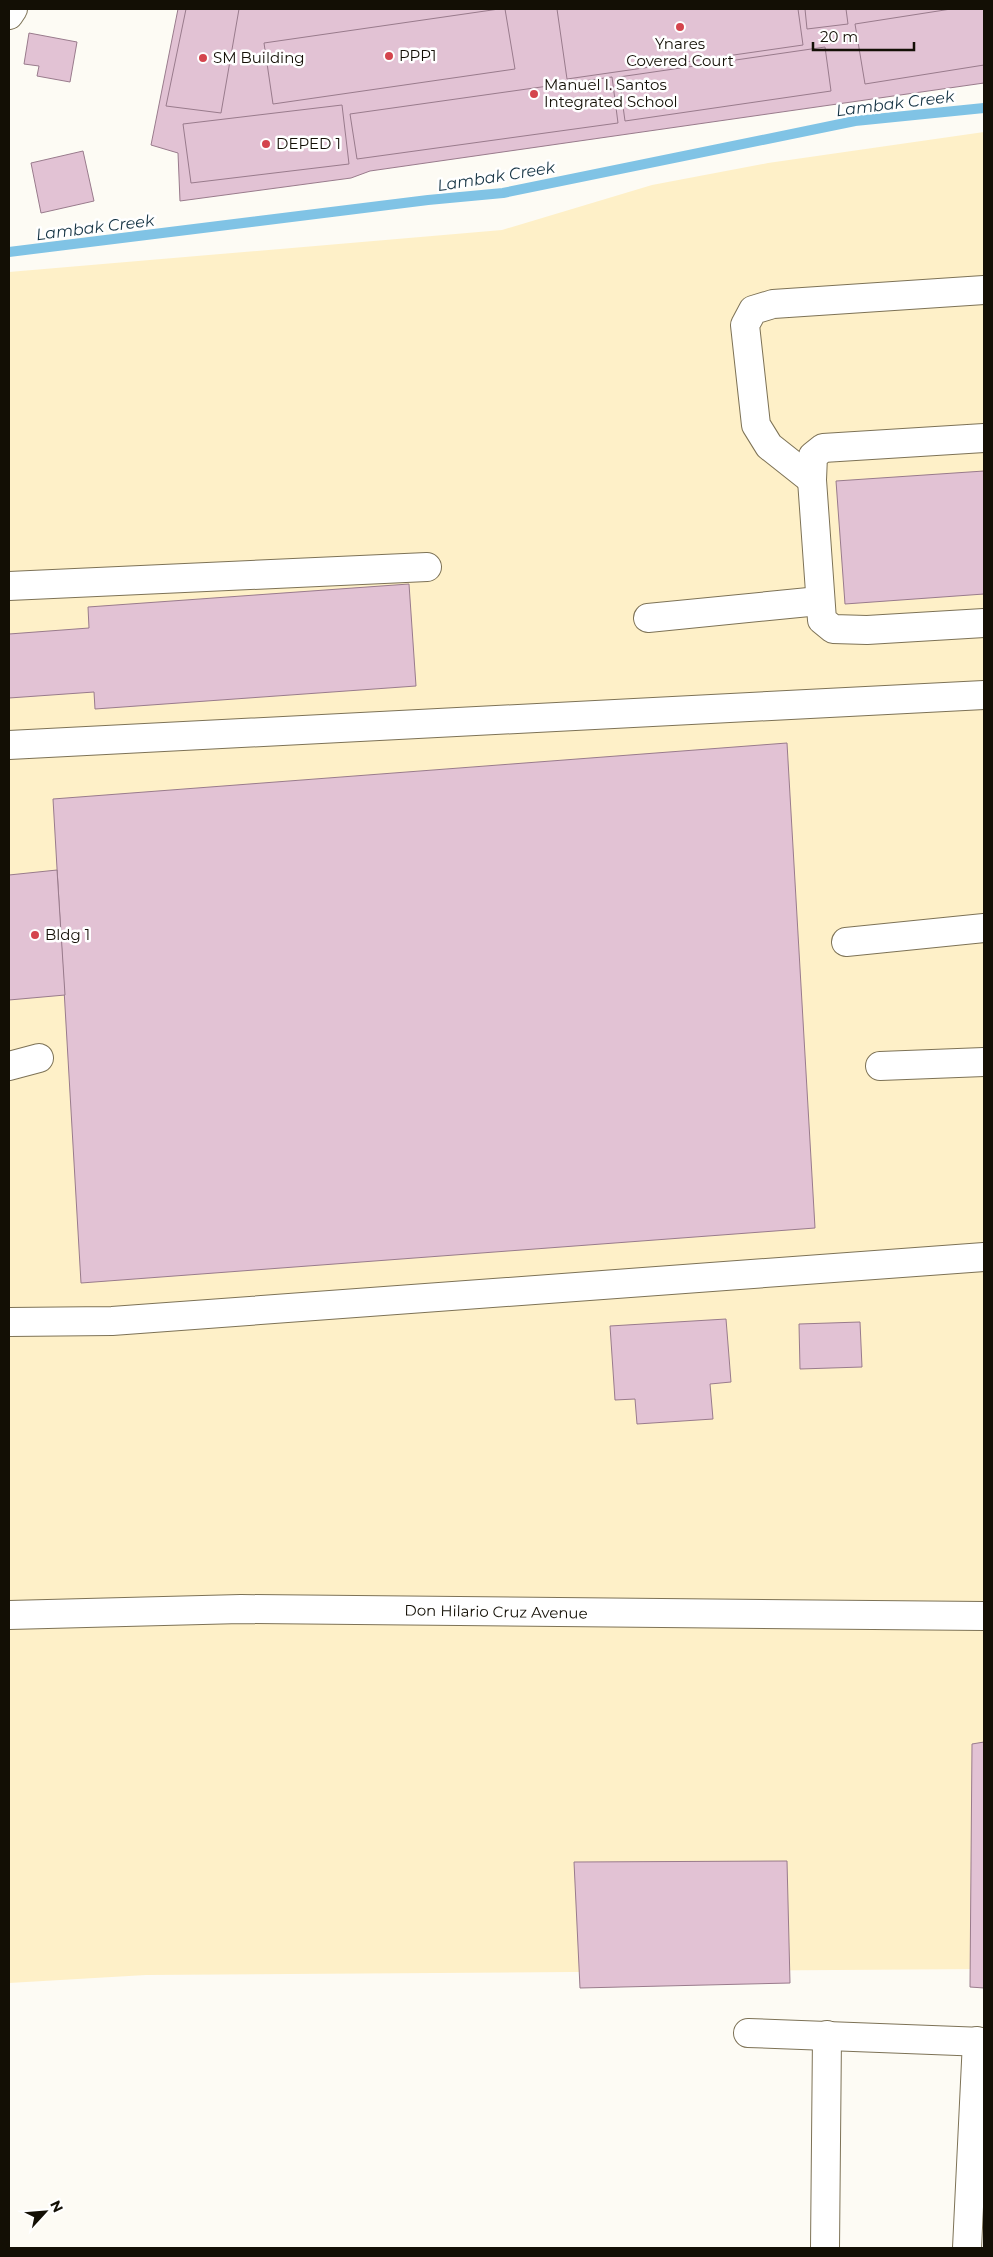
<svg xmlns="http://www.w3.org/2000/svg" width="993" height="2257" font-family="Montserrat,sans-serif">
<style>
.built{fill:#fef0c8}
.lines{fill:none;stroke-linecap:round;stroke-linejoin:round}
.stream{stroke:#80c3e5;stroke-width:10}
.building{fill:#e2c2d4;stroke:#997b8c}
.minor-casing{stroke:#7d7256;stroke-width:30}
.minor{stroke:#fff;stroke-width:28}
.poi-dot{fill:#d4444d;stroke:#fff;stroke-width:2}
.labels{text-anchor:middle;stroke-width:5;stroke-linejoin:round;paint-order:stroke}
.poi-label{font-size:15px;fill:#130f05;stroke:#fff;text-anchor:start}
.street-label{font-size:15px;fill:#130f05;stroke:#fff}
.water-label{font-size:16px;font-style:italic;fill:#173545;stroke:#fff}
</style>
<rect width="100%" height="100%" fill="#fdfbf4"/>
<polygon class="built" points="984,132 984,1969 146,1975 9,1983 9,272 502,230 652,185 768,163"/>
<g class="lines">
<polyline class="stream" points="9,252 428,200 503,193 855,121 984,108"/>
</g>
<g class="building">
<polygon points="178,9 984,9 984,83 370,171 351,178 180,201 178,153 151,145"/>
<polygon points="186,9 239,9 221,113 166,106"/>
<polygon points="499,9 505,9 515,69 273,104 264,43"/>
<polygon points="557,9 798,9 803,45 567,79"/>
<polygon points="805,9 846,9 848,24 807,29"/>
<polygon points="951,9 984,9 984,65 865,84 855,24"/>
<polygon points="29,33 77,42 70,82 37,76 39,66 24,64"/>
<polygon points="825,47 831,91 625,121 619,77"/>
<polygon points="612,77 618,123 357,159 350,114"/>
<polygon points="342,105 349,164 191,183 183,124"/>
<polygon points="83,151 94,201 41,213 31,163"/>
<polygon points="984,471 984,594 845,604 836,481"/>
<polygon points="409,584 416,686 95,709 94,692 9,698 9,634 89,628 88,607"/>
<polygon points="787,743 815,1228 81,1283 53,799"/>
<polygon points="57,870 65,995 9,1000 9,875"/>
<polygon points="726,1319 731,1382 710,1384 713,1419 637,1424 635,1399 615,1400 610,1326"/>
<polygon points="860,1322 862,1367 800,1369 799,1324"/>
<polygon points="984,1742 984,1988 970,1987 972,1744"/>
<polygon points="787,1861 790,1983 580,1988 574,1862"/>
</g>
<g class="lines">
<g class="minor-casing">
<g id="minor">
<polyline points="9,15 13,9"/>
<polyline points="984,438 823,448 813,456 812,480 822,620 833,629 867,630 984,623"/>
<polyline points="812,480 769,446 756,425 745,325 753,310 773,304 984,290"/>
<polyline points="9,586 427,567"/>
<polyline points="648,618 819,601"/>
<polyline points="9,745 984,695"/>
<polyline points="846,942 984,928"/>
<polyline points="9,1066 39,1058"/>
<polyline points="880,1066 984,1062"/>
<polyline points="9,1322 112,1321 984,1257"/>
<polyline points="9,1615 241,1609 984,1616"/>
<polyline points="748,2033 984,2042"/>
<polyline points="825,2248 827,2035"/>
<polyline points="967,2248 977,2041"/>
</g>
</g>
<use href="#minor" class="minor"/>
</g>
<g class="poi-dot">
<circle cx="680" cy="27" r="5"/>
<circle cx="389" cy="56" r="5"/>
<circle cx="203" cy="58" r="5"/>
<circle cx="534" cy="94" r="5"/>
<circle cx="266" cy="144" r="5"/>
<circle cx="35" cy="935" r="5"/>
</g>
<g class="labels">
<g class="poi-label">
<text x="680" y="49" text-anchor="middle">Ynares<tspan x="680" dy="17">Covered Court</tspan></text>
<text x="399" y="61">PPP1</text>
<text x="213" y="63">SM Building</text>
<text x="544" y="90">Manuel I. Santos<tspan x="544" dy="17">Integrated School</tspan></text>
<text x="276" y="149">DEPED 1</text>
<text x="45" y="940">Bldg 1</text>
</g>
<g class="street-label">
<text transform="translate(496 1612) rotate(1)" y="5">Don Hilario Cruz Avenue</text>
</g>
<g class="water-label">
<text transform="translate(895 103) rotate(-7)" y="6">Lambak Creek</text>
<text transform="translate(496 176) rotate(-9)" y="6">Lambak Creek</text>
<text transform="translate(95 227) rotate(-7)" y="6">Lambak Creek</text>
</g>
</g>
<rect width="993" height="2257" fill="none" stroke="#130f05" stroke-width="20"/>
<g transform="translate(45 2212) rotate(64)" stroke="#ffffff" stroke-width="4" paint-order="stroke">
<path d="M0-4L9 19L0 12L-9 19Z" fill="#130f05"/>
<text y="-8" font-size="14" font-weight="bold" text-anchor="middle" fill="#130f05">N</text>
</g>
<path d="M813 42v8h101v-8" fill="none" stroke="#130f05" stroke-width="2.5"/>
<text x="820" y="42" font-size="15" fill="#130f05" stroke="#ffffff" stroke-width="4" paint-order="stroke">20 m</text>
</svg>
